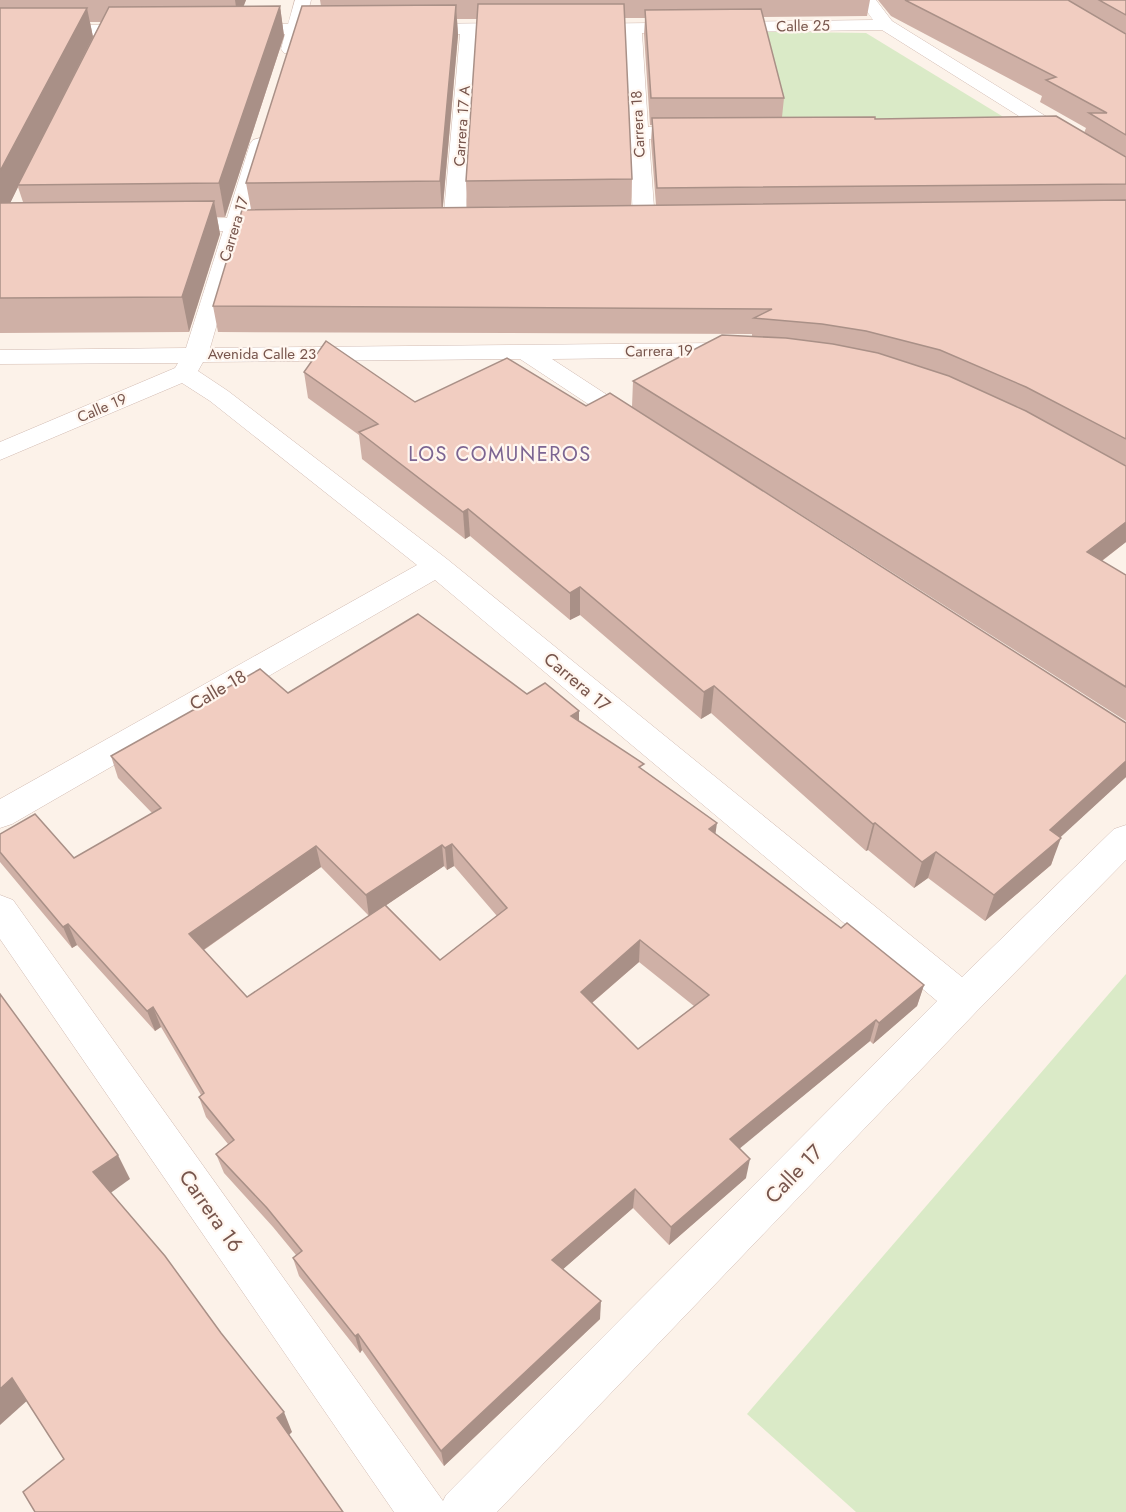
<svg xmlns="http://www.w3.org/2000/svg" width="1126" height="1512" font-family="Jost,sans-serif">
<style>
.green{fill:#daeac7}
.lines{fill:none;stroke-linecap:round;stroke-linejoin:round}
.minor-casing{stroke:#d1bab1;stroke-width:1}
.minor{fill:#fff;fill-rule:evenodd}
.wall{fill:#cfb0a6;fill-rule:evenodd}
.shaded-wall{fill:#a99087}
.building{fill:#f1cdc1;stroke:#a99087;stroke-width:1.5;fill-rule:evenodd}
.labels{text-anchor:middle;stroke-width:4.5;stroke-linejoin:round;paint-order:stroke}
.far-street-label{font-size:15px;fill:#77554c;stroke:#fff6ef}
.street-label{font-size:18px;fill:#77554c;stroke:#fff6ef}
.neighbourhood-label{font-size:20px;letter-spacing:1.5px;fill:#7c6592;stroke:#fff6ef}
.near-street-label{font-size:21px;fill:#77554c;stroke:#fff6ef}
</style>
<rect width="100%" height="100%" fill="#fcf2e9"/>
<g class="green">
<polygon points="650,30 866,33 1015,124 651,125"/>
<polygon points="1126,974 1126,1512 856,1512 747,1414"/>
</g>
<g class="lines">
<g class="minor-casing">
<g id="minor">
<polygon points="295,0 311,0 305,24 346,25 349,29 346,33 303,34 296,53 284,53 281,49 285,34 239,34 233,33 230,29 233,25 239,24 288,24"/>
<polygon points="859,0 876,0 892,21 1126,166 1126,181 1119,179 882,30 642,33 648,127 696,127 703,129 706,133 703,137 696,139 649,139 655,221 652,226 644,227 636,226 633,221 625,33 581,33 575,32 572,28 575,24 873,20"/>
<polygon points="520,23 526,24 529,28 526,32 477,34 465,223 462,228 454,229 446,228 443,223 460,34 413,34 407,33 404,29 407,25 413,24"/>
<polygon points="0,25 142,25 148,26 151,30 148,34 142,35 0,35"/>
<polygon points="260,138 267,140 270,144 248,218 289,219 292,224 289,229 244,231 210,348 716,343 745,347 748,352 745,357 736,359 716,357 552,359 644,419 648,424 644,429 635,432 626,429 520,359 203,362 198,371 228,391 447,559 962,977 1114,829 1126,825 1126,860 977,1011 497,1512 394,1512 0,939 0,895 13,900 443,1501 446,1495 937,1001 435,580 12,824 0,828 0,799 417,565 210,401 182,383 0,460 0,442 175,368 178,363 0,364 0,350 186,348 223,231 174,231 166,230 163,225 166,220 174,219 227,218 250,144 253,140"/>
</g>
</g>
<use href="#minor" class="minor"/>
</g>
<g class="wall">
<path d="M0,0H246L243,6H280L284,36L225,217H217L220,234L189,332L0,333ZM90,22H101L93,37ZM18,187L23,202L10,203Z"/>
<path d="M320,0H870L867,16L763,17L784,98L782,117L875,119L1084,133L1086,128L1040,102L1042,96L891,16L878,0H1126V542L1102,561L1126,575V721L632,407L633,381L752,336V334L218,332L213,306L251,209L246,183L321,6ZM624,18H645L644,34L650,125H652L651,141L656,205H631L632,179ZM457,19H477L466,181L467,207H443L458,35Z"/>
<polygon points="304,372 415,402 586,406 1126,723 1126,777 1060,837 1051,865 985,921 928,878 914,888 868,850 866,851 711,713 701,719 580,615 570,620 470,536 465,539 362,459 359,435 308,398"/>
<path d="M218,693L527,694L579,711V721L643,770L715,834L841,928L924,985L917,1006L873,1044L870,1041L739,1148L746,1178L669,1245L633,1208L563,1269L600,1319L444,1466L362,1350L360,1353L299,1276L293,1258L296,1255L273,1227L224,1173L216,1154L228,1144L206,1117L199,1097L201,1095L161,1027L155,1031L77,945L72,948L0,862V834L74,858L152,813L118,778L111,756L218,696ZM444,866L447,870L454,866L497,916L440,960L386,905ZM321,867L369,916L247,997L204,950ZM639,962L694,1006L638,1049L592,1003Z"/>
</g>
<g class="shaded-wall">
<polygon points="235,0 246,0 238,21"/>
<polygon points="456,5 458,35 442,215 440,181"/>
<polygon points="280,6 284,36 225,217 219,183"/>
<polygon points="87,8 93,37 18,185 18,187 2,220 0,220 0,171"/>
<polygon points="214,201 220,234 189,332 182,297"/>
<polygon points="468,509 470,536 465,539 463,512"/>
<polygon points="1126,522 1126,542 1078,579 1087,552"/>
<polygon points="580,587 580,615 570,620 570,593"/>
<polygon points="714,686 711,713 701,719 704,692"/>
<polygon points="579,711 579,733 571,716"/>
<polygon points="1126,761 1126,777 1039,857 1050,830"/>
<polygon points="717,823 714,844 709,829"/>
<polygon points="875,823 868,850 866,851 873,824"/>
<polygon points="1061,838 1051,865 985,921 994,895"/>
<polygon points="452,844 454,866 447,870 445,848"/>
<polygon points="442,845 444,866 369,917 366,895"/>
<polygon points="316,846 321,867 196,955 189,934"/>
<polygon points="936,852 928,878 914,888 922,862"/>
<polygon points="68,924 77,945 72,948 63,927"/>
<polygon points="640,940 639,962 580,1013 581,992"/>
<polygon points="924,985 917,1006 873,1044 879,1023"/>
<polygon points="153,1007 161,1027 155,1031 147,1011"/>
<polygon points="876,1020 870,1041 727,1159 730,1139"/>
<polygon points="118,1155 130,1179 105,1197 93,1172"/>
<polygon points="750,1159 746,1178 669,1245 671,1227"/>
<polygon points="635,1189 633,1208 553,1278 552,1260"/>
<polygon points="601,1301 600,1319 444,1466 441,1451"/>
<polygon points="358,1334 362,1350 360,1353 355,1336"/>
<polygon points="12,1378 29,1399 0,1425 0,1389"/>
<polygon points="284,1412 292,1432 286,1438 277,1418"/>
</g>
<g class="building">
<polygon points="905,0 1068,0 1126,34 1126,135 1089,113 1107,113 1046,80 1056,77"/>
<polygon points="1099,0 1126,0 1126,15"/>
<polygon points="478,4 624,4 632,179 466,181"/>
<polygon points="456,5 440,181 246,183 302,6"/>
<polygon points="280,6 219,183 18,185 109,7"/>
<polygon points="0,8 87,8 0,171"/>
<polygon points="761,9 784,98 651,98 645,10"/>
<polygon points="1056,116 1126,157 1126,184 657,188 652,118 875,117 875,119"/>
<polygon points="1126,200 1126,439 1026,387 940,350 866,331 822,324 754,318 772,309 213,306 242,210"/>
<polygon points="214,201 182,297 0,298 0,203"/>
<polygon points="722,335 786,338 833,344 878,353 949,376 1026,411 1126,466 1126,522 1087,552 1126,575 1126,687 633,381"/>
<polygon points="326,341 415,402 507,358 586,406 610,393 1126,723 1126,761 1050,830 1061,838 994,895 936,852 922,862 875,823 873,824 714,686 704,692 580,587 570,593 468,509 463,512 359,432 378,424 304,372"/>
<path d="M418,614L527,694L545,683L579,711L571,716L644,764L639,767L717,823L709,829L841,928L847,923L924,985L879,1023L876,1020L730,1139L750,1159L671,1227L635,1189L552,1260L601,1301L441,1451L358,1334L355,1336L293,1258L302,1251L267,1208L216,1154L234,1140L199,1097L204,1093L153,1007L147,1011L68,924L63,927L0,852V834L35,814L74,858L161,808L111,756L220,695L218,693L260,669L288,693ZM452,844L507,908L440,960L385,905L247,997L189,934L316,846L366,895L442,845L445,848ZM640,940L709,995L638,1049L581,992Z"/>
<polygon points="0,994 118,1155 93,1172 165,1256 221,1333 284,1412 277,1418 343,1512 35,1512 23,1492 64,1459 12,1378 0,1389"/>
</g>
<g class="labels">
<g class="far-street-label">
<text transform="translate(803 26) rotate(-1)" y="5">Calle 25</text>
<text transform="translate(638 124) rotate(-93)" y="5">Carrera 18</text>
<text transform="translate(462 126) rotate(-86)" y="5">Carrera 17 A</text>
<text transform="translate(234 229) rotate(-73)" y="5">Carrera 17</text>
<text transform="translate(659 351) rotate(-1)" y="5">Carrera 19</text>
<text x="262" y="359">Avenida Calle 23</text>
<text transform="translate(102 408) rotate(-23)" y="5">Calle 19</text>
</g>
<g class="street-label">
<text transform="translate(577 682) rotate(40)" y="6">Carrera 17</text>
<text transform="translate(218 690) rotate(-30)" y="6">Calle 18</text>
</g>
<g class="neighbourhood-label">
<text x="500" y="461">LOS COMUNEROS</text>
</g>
<g class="near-street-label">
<text transform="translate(794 1174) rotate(-46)" y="7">Calle 17</text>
<text transform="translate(211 1211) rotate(55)" y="7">Carrera 16</text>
</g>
</g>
</svg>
